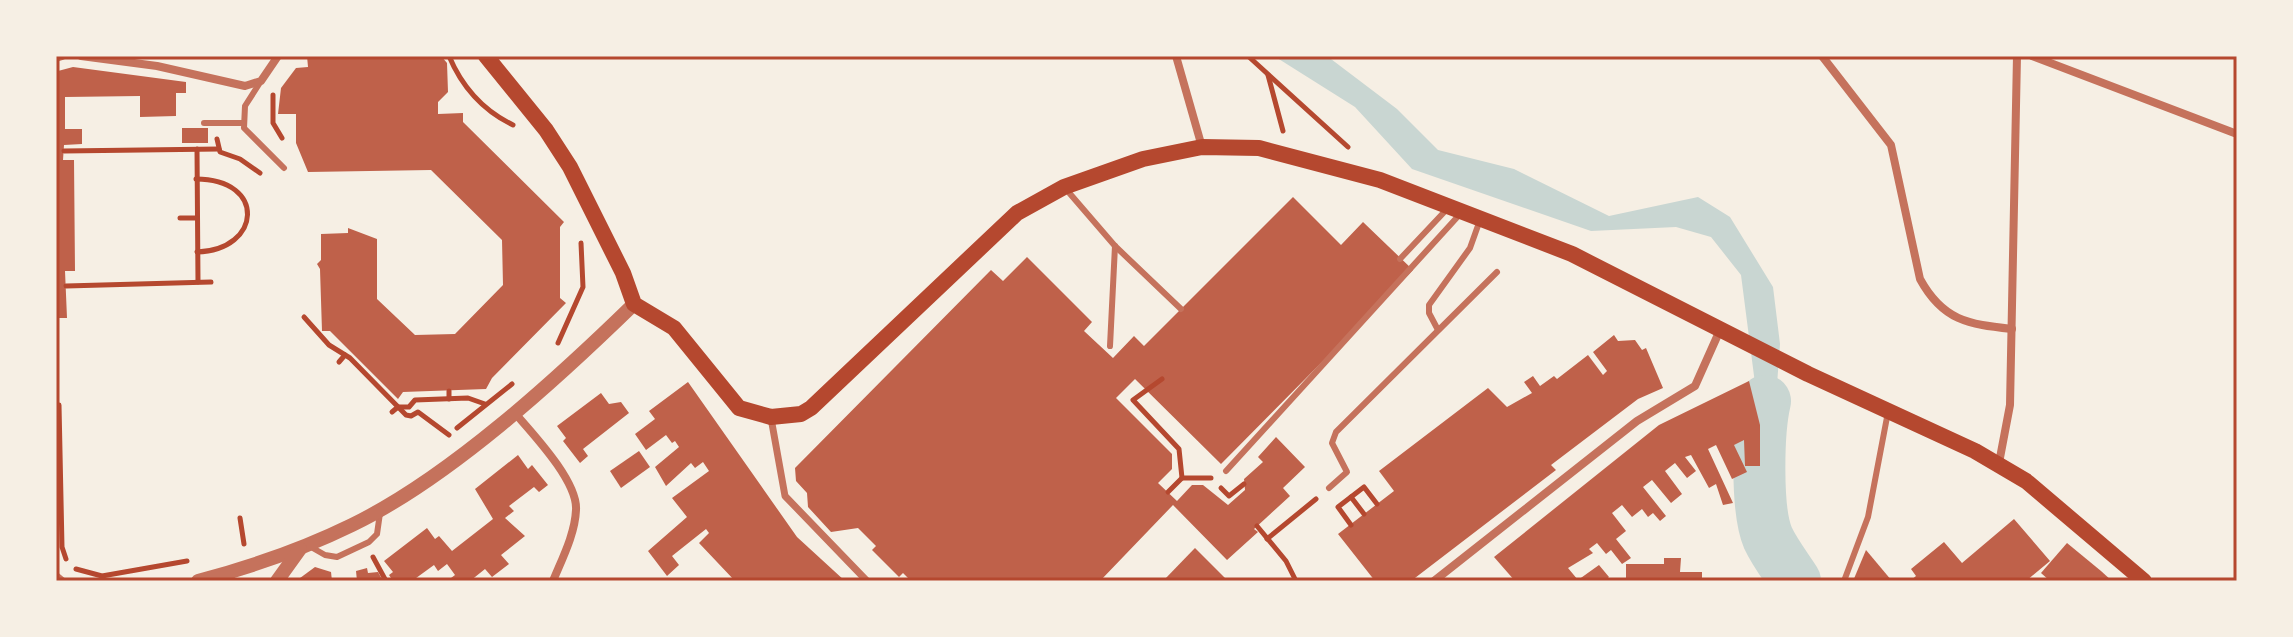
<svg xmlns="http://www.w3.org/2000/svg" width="2293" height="637" font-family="'Archivo Narrow',sans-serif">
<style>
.water{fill:#c9d6d2}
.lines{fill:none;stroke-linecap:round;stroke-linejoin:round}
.river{stroke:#c9d6d2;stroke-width:52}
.building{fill:#bf614a}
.path{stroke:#b5482f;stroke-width:5}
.service{stroke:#c5725c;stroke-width:6}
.pedestrian{stroke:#c5725c;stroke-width:7}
.minor{stroke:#c5725c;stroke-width:8}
.tertiary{stroke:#c5725c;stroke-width:14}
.secondary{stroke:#b5482f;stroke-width:16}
.neatline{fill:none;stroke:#b5482f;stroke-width:3}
</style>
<rect width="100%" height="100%" fill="#f6efe4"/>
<polygon class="water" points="1274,56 1327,56 1397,109 1438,150 1514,169 1609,216 1698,197 1730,217 1773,287 1780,344 1770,480 1776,533 1807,581 1783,581 1760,544 1751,492 1761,465 1761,430 1741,275 1711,237 1676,227 1591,231 1412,169 1355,107"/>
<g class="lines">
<path class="river" d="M1765,401C1758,431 1756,510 1768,538C1775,553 1786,567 1795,581"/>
</g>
<g class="building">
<polygon points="307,56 441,56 447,63 448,92 438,102 438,114 463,113 463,122 564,222 560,227 560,298 566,303 492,378 486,389 403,392 398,399 330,331 322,331 320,269 317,264 321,260 321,234 348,233 348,228 377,239 377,299 415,335 455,334 503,285 502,240 431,170 308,172 296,143 296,114 278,114 281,88 296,68 308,67"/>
<polygon points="73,67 186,82 186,93 176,93 176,116 140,117 140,96 65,97 65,129 82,129 82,144 64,145 63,160 74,160 75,271 65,271 67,318 56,318 56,85 58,71"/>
<rect x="182" y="128" width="26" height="15"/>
<polygon points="1293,197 1341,245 1363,222 1413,270 1221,464 1135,379 1116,398 1172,454 1172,469 1158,483 1177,501 1192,485 1203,485 1228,505 1245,490 1244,479 1263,462 1258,457 1276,437 1305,467 1283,488 1290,496 1254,529 1258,532 1227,560 1173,505 1100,581 911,581 903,573 899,577 872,550 876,546 858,528 831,532 808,507 807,493 796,481 795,468 991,270 1003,281 1027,257 1092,322 1084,331 1113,358 1134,336 1144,346"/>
<polygon points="1614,335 1618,341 1635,340 1642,350 1646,348 1663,388 1638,399 1551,465 1556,470 1411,581 1375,581 1338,534 1394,491 1379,471 1488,388 1507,407 1532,393 1524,382 1533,376 1540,386 1554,376 1557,379 1588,355 1603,375 1607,371 1593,352"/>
<polygon points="1749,381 1760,425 1760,466 1745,466 1744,440 1734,445 1747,472 1732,479 1716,445 1708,449 1733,503 1723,505 1716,484 1709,488 1691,455 1685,457 1696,471 1687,478 1675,463 1665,471 1682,494 1671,503 1652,480 1643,487 1666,516 1660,521 1653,513 1648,517 1642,509 1632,517 1622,505 1612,513 1626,531 1616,539 1631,558 1622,564 1611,550 1606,554 1597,543 1589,549 1593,553 1568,568 1578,580 1599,565 1609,577 1605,581 1515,581 1494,557 1659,425"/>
<polygon points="688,382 797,537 845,581 735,581 699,543 709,533 706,529 672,556 679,565 667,576 648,551 687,517 672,498 709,471 703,462 695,468 691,463 666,486 655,467 679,447 675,441 672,443 666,435 646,450 635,434 655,419 649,411"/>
<polygon points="601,393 609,404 621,402 629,413 583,449 588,456 580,463 563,441 566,438 557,426"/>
<polygon points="639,451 650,467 621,488 610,471"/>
<polygon points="518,455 528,469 532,465 548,485 539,492 534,487 509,506 514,511 505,518 525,536 501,555 509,564 492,577 485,569 470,581 454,581 451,578 455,575 447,564 438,571 434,565 412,581 393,581 389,575 393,572 384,561 427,528 435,539 439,536 452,551 493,519 475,489"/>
<polygon points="2014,519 2050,561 2026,581 1910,581 1916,576 1911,569 1944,542 1962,563"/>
<polygon points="2067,543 2101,571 2112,581 2050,581 2041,573"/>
<polygon points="1195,548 1228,581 1163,581"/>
<polygon points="1866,550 1892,581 1853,581"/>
<polygon points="1664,558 1681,558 1680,572 1702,572 1702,581 1626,581 1626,564 1664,564"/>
<polygon points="315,567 331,572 332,581 296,581"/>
<polygon points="367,568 368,573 378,572 383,581 357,581 356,571"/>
</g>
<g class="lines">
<g class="path">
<path d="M449,56C462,87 482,110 513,125"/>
<polyline points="1248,56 1348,147"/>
<polyline points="1268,75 1283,131"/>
<polyline points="273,95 273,123 282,138"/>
<polyline points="217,139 220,152 240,159 260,173"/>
<polyline points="197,149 198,282"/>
<polyline points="64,151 219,149"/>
<path d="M196,179C267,179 262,250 197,252"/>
<polyline points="180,218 196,218"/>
<polyline points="66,286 211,282"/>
<polyline points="304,317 329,345 350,358 406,415 411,416 418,412 449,435"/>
<polyline points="558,343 583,287 581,243"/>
<polyline points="339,362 345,355"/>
<polyline points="1162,379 1133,400 1179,449 1182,478 1211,478"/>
<polyline points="449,391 449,399"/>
<polyline points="59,405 62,547 66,559"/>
<polyline points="392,412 398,407 409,407 415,400 468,398 485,404"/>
<polyline points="457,428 512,384"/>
<polyline points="1221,488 1229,496 1244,484"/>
<polyline points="1168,492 1182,478"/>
<polyline points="1351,497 1364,514"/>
<polyline points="240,518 244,544"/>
<polyline points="1351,525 1338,507 1364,487 1377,504"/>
<polyline points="1257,526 1286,561 1296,581"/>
<polyline points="1267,539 1316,499"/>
<polyline points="373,557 386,581"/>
<polyline points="76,569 102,576 187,561"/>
</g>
<g class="service">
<polyline points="261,81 245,106 244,128 284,168"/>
<polyline points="204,123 243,123"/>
<polyline points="1065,188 1115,246 1181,309"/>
<polyline points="1400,259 1448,208"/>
<polyline points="1438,330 1429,313 1429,305 1470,248 1480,220"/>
<polyline points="1110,346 1115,246"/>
<polyline points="1226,471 1461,213"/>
<polyline points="1329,488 1347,472 1332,443 1336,432 1497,272"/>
<polyline points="311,547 325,555 337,557 369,542 377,534 380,513"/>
<polyline points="1844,581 1868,517 1888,412"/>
</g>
<polyline class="pedestrian" points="771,418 785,496 867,581"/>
<g class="minor">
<polyline points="81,56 157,66 245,86 261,81 278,56"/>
<polyline points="1176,56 1202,147"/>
<path d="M1822,56L1891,145L1920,279C1943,321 1968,324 2012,329"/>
<polyline points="2032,56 2237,134"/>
<polyline points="56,58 62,56"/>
<path d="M514,412C532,433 578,481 576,510C575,534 562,559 553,581"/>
<polyline points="1999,463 2010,405 2017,56"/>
<polyline points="56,576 62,581"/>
<polyline points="1434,581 1637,421 1695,386 1720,330"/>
</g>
<g class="tertiary">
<path d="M198,581C251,567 303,549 352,525C449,478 557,379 634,304"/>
<polyline points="277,581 300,549"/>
</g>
<polyline class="secondary" points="486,56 546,130 570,167 623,273 634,304 674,328 739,408 771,417 801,414 811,408 1017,213 1064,187 1143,159 1202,147 1259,148 1380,180 1572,254 1808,374 1975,451 2026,481 2144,581"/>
</g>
<rect width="2293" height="637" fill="none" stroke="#f6efe4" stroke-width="116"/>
<rect x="58" y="58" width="2177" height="521" class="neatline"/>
</svg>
